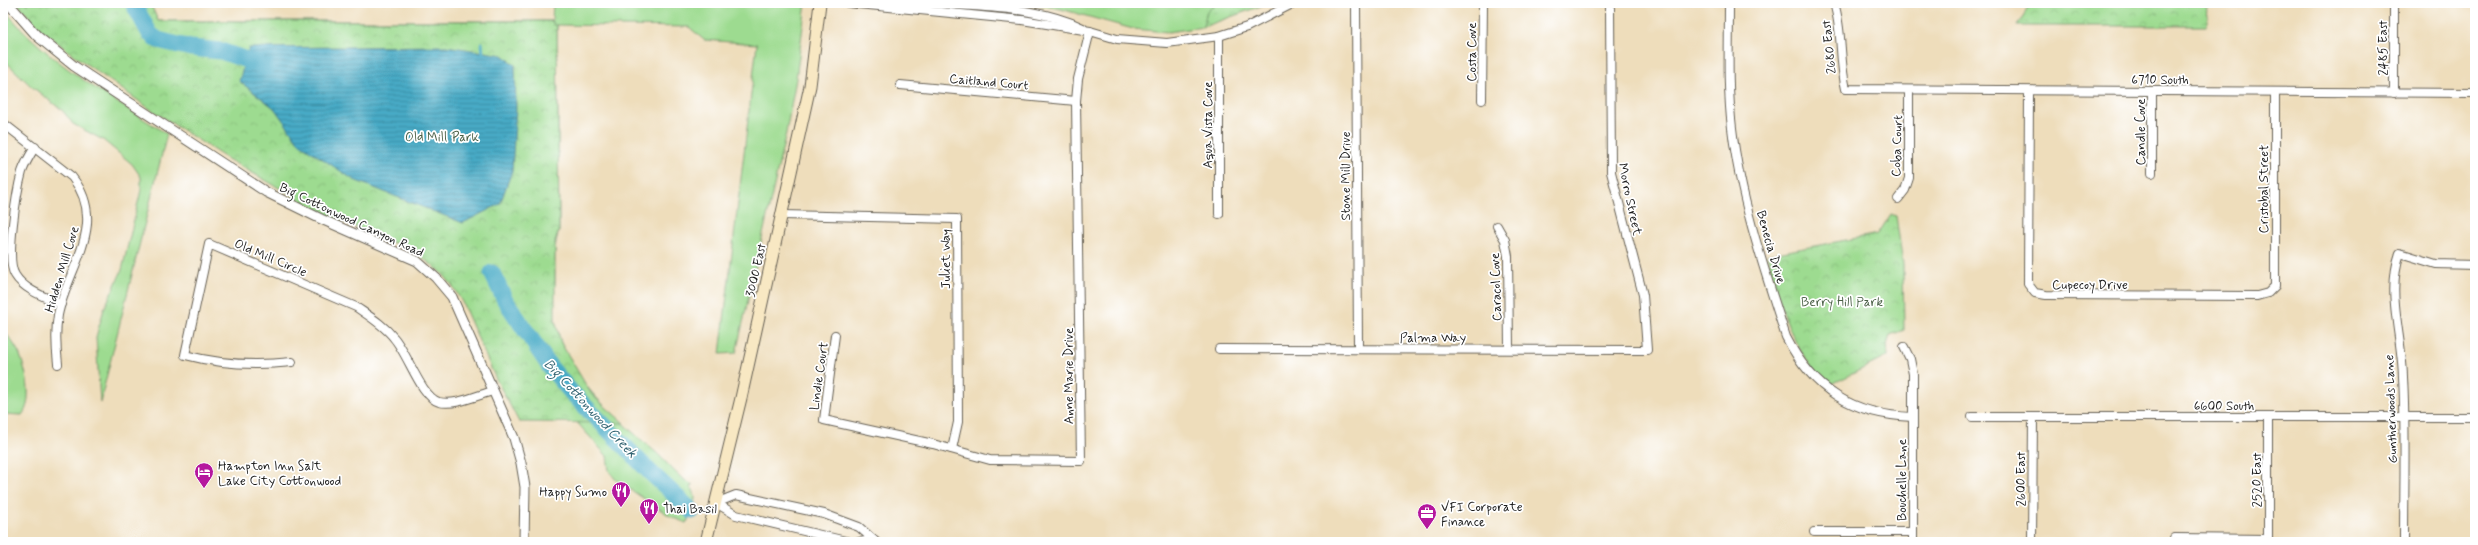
<svg xmlns="http://www.w3.org/2000/svg" width="2478" height="545" font-family="Mynerve,sans-serif">
<style>
.grass{fill:#9ddb90;stroke:#5c7c56}
.park{fill:url(#park-crowns);stroke:#5c7c56}
.water{fill:url(#water-rules);stroke:#326371}
.lines{fill:none;stroke-linecap:round;stroke-linejoin:round}
.stream{stroke:#47aac6;stroke-width:3}
.river{stroke:#47aac6;stroke-width:17}
.minor-casing{stroke:#666054;stroke-width:10}
.tertiary-casing{stroke:#666054;stroke-width:11}
.secondary-casing{stroke:#666054;stroke-width:13}
.minor{stroke:#fff;stroke-width:8}
.tertiary{stroke:#fff;stroke-width:9}
.secondary{stroke:#f8e8c3;stroke-width:11}
.labels{text-anchor:middle;stroke-width:3.5;stroke-linejoin:round;paint-order:stroke}
.street-label{font-size:13px;fill:#1c1c1c;stroke:#fff}
.park-label{font-size:13px;fill:#495f45;stroke:#fff}
.poi-label{font-size:13px;fill:#1c1c1c;stroke:#fff;text-anchor:start}
.water-label{font-size:14px;font-style:italic;fill:#326371;stroke:#fff}
</style>
<defs>
<pattern id="park-crowns" width="20" height="18" patternUnits="userSpaceOnUse"><rect width="20" height="18" fill="#9ddb90"/><path d="M2 6a3 3 0 1 1 6 0M12 15a3 3 0 1 1 6 0" fill="none" stroke="#87bb7c"/></pattern>
<pattern id="water-rules" width="6" height="5" patternUnits="userSpaceOnUse"><rect width="6" height="5" fill="#47aac6"/><path d="M0 2.5h6" fill="none" stroke="#3a8aa0"/></pattern>
</defs>
<rect width="100%" height="100%" fill="#fff"/>
<filter id="ink" filterUnits="userSpaceOnUse"><feTurbulence type="fractalNoise" baseFrequency=".025" numOctaves="2"/><feDisplacementMap in="SourceGraphic" scale="8" xChannelSelector="R" yChannelSelector="G"/><feConvolveMatrix kernelMatrix="1 2 1 2 8 2 1 2 1" color-interpolation-filters="sRGB"/></filter>
<filter id="wash" filterUnits="userSpaceOnUse"><feTurbulence type="fractalNoise" baseFrequency=".012" numOctaves="4" result="noise"/><feDisplacementMap in="SourceGraphic" scale="16" xChannelSelector="R" yChannelSelector="G"/><feGaussianBlur stdDeviation="0.9" result="paint"/><feColorMatrix in="noise" values="0 0 0 0 0 0 0 0 0 0 0 0 0 0 0 0 0 1.4 0 .05"/><feComposite in="paint" operator="in"/></filter>
<g filter="url(#wash)">
<rect width="100%" height="100%" fill="#edb"/>
<g class="grass">
<path d="M150,3L158,21H552L553,3H806L796,79L786,133L736,353L720,354L757,44L704,40L689,27L557,25L559,231C553,247 555,265 555,282C554,294 553,309 555,321C565,377 612,414 652,449C667,461 676,477 693,485L691,487C699,497 694,514 686,523L670,516L616,480L609,471L607,456L565,409L480,300L177,66Z"/>
<polygon points="1026,3 1216,3 1207,12 1203,27 1168,32 1133,29 1061,9"/>
<path d="M3,8C46,62 110,97 167,134L100,403L96,337L104,309L122,270L141,190V177L132,164L103,140L73,124L63,111L31,86L3,59Z"/>
<path d="M3,329C9,338 18,348 21,358C27,374 33,402 22,415L3,414Z"/>
</g>
<g class="park">
<polygon points="17,3 150,3 158,21 553,21 553,25 557,25 559,231 555,241 555,320 561,343 592,395 624,423 519,422 495,377 462,302 452,285 441,272 415,252 325,214 226,158 150,109 68,51 35,24"/>
<polygon points="1216,3 1269,3 1203,27 1207,12"/>
<polygon points="2031,3 2208,3 2207,26 2017,26"/>
<path d="M1891,214L1896,216L1903,264L1904,330L1890,335L1887,345L1888,356L1830,385C1789,352 1781,303 1767,255L1878,234Z"/>
</g>
<polygon class="water" points="446,46 503,55 515,65 516,108 512,171 500,204 463,223 354,180 300,144 274,108 239,81 249,48"/>
<g class="lines">
<polyline class="stream" points="482,43 483,55"/>
<g class="river">
<polyline points="133,3 150,34 158,40 191,48 221,51 266,67"/>
<polyline points="492,273 505,300 550,367 571,392 651,473 692,511"/>
</g>
</g>
</g>
<g filter="url(#ink)">
<g class="lines">
<g class="minor-casing">
<g id="minor">
<polyline points="848,3 1022,20 1090,31 1117,39 1167,43 1219,36 1247,27 1294,3"/>
<path d="M934,3C983,8 1038,6 1083,28"/>
<polyline points="1356,3 1358,349"/>
<path d="M1729,3C1729,44 1727,87 1732,128C1740,198 1764,269 1786,337C1813,390 1853,415 1913,417"/>
<path d="M1834,3C1843,32 1839,60 1846,89L2475,93"/>
<polyline points="1219,36 1219,214"/>
<polyline points="900,85 1076,101"/>
<polyline points="2029,91 2028,284 2035,293 2046,295 2257,296 2268,293 2275,286 2275,93"/>
<polyline points="2152,91 2152,173"/>
<polyline points="2394,93 2394,3"/>
<polyline points="1482,100 1483,3"/>
<path d="M3,123L72,177C109,224 68,266 58,315C55,332 56,347 58,364"/>
<path d="M35,147C30,155 25,163 22,172C17,190 5,260 15,275C24,290 45,297 61,304"/>
<polyline points="1898,199 1905,190 1909,178 1909,90"/>
<polyline points="782,215 957,219 958,422 952,449"/>
<polyline points="1497,226 1505,240 1508,256 1509,349"/>
<polyline points="835,335 824,420 933,444 990,460 1081,461 1076,101 1078,79 1090,31"/>
<polyline points="1904,347 1910,359 1913,374 1913,542"/>
<polyline points="1219,349 1647,350 1643,295 1611,172 1610,3"/>
<path d="M292,362C257,366 219,364 185,355L209,244L356,307C369,316 384,325 394,338C408,354 421,397 439,402C455,406 478,395 493,391"/>
<polyline points="1972,417 2475,417"/>
<polyline points="2268,417 2268,542"/>
<polyline points="716,503 736,495 824,514 859,527 876,542"/>
<polyline points="716,503 736,515 850,542"/>
<polyline points="1814,532 1913,532"/>
<polyline points="2174,538 2268,539"/>
<polyline points="859,542 873,540"/>
<polyline points="2032,542 2033,417"/>
<path d="M2404,542C2404,487 2406,432 2403,377C2402,335 2386,293 2400,253L2436,264L2475,265"/>
</g>
</g>
<g class="tertiary-casing">
<polyline id="tertiary" points="8,3 37,36 74,66 266,192 321,219 417,261 436,278 452,297 514,438 521,463 525,487 524,542"/>
</g>
<g class="secondary-casing">
<polyline id="secondary" points="706,542 741,398 810,86 820,3"/>
</g>
<use href="#minor" class="minor"/>
<use href="#tertiary" class="tertiary"/>
<use href="#secondary" class="secondary"/>
</g>
</g>
<defs>
<g id="hotel-pin" transform="scale(1)"><path d="M0 17L-7.5 6A9.5 9.5 0 1 1 7.5 6Z" fill="#b5179e" stroke="#fff"/><path d="M-6-4.5h1.5V1H6V5H4.5V3h-9V5H-6ZM-4 0a1.8 1.8 0 1 1 3.6 0ZM.5 0V-2.5h3Q6-2.5 6 0Z" fill="#fff"/></g>
<g id="restaurant-pin" transform="scale(1)"><path d="M0 17L-7.5 6A9.5 9.5 0 1 1 7.5 6Z" fill="#b5179e" stroke="#fff"/><path d="M-5-6h1v4h1v-4h1v4h1v-4h1v5L-1.5 .5V6h-2V.5L-5-1ZM5-6V6H3V1.5H1.5Q1.5-4 5-6Z" fill="#fff"/></g>
<g id="office-pin" transform="scale(1)"><path d="M0 17L-7.5 6A9.5 9.5 0 1 1 7.5 6Z" fill="#b5179e" stroke="#fff"/><path d="M-6-3h4V-5.5h4V-3h4V5H-6ZM-1-4.5V-3h2v-1.5ZM-6 0V1H6V0Z" fill="#fff"/></g>
</defs>
<g fill-rule="evenodd">
<use href="#hotel-pin" x="204" y="472"/>
<use href="#restaurant-pin" x="621" y="491"/>
<use href="#restaurant-pin" x="649" y="508"/>
<use href="#office-pin" x="1427" y="513"/>
</g>
<g class="labels">
<g class="street-label">
<text transform="translate(1828 47) rotate(-96)" y="5">2680 East</text>
<text transform="translate(2382 48) rotate(-90)" y="5">2485 East</text>
<text transform="translate(1471 52) rotate(-90)" y="5">Costa Cove</text>
<text x="2160" y="84">6710 South</text>
<text transform="translate(989 81) rotate(5)" y="5">Caitland Court</text>
<text transform="translate(1207 125) rotate(-90)" y="5">Aqua Vista Cove</text>
<text transform="translate(2140 132) rotate(-90)" y="5">Candle Cove</text>
<text transform="translate(1896 146) rotate(-88)" y="5">Coba Court</text>
<text transform="translate(1345 176) rotate(-90)" y="5">Stone Mill Drive</text>
<text transform="translate(2263 189) rotate(-90)" y="5">Cristobal Street</text>
<text transform="translate(1631 199) rotate(78)" y="5">Morro Street</text>
<text transform="translate(352 219) rotate(25)" y="5">Big Cottonwood Canyon Road</text>
<text transform="translate(1772 247) rotate(74)" y="5">Benecia Drive</text>
<text transform="translate(271 257) rotate(23)" y="5">Old Mill Circle</text>
<text transform="translate(945 259) rotate(-90)" y="5">Juliet Way</text>
<text transform="translate(61 269) rotate(-73)" y="5">Hidden Mill Cove</text>
<text transform="translate(755 270) rotate(-77)" y="5">3000 East</text>
<text x="2090" y="289">Cupecoy Drive</text>
<text transform="translate(1495 287) rotate(-92)" y="5">Caracol Cove</text>
<text x="1433" y="342">Palma Way</text>
<text transform="translate(818 376) rotate(-82)" y="5">Lindie Court</text>
<text transform="translate(1068 376) rotate(-90)" y="5">Anne Marie Drive</text>
<text x="2224" y="410">6600 South</text>
<text transform="translate(2390 409) rotate(-92)" y="5">Guntherwoods Lane</text>
<text transform="translate(2020 479) rotate(-90)" y="5">2600 East</text>
<text transform="translate(1901 480) rotate(-90)" y="5">Bouchelle Lane</text>
<text transform="translate(2256 480) rotate(-90)" y="5">2520 East</text>
</g>
<g class="park-label">
<text x="442" y="141">Old Mill Park</text>
<text x="1842" y="306">Berry Hill Park</text>
</g>
<g class="poi-label">
<text x="218" y="470">Hampton Inn Salt<tspan x="218" dy="15">Lake City Cottonwood</tspan></text>
<text x="607" y="496" text-anchor="end">Happy Sumo</text>
<text x="1441" y="511">VFI Corporate<tspan x="1441" dy="15">Finance</tspan></text>
<text x="663" y="513">Thai Basil</text>
</g>
<g class="water-label">
<text transform="translate(591 408) rotate(47)" y="5">Big Cottonwood Creek</text>
</g>
</g>
<rect width="2478" height="545" fill="none" stroke="#fff" stroke-width="16"/>
</svg>
